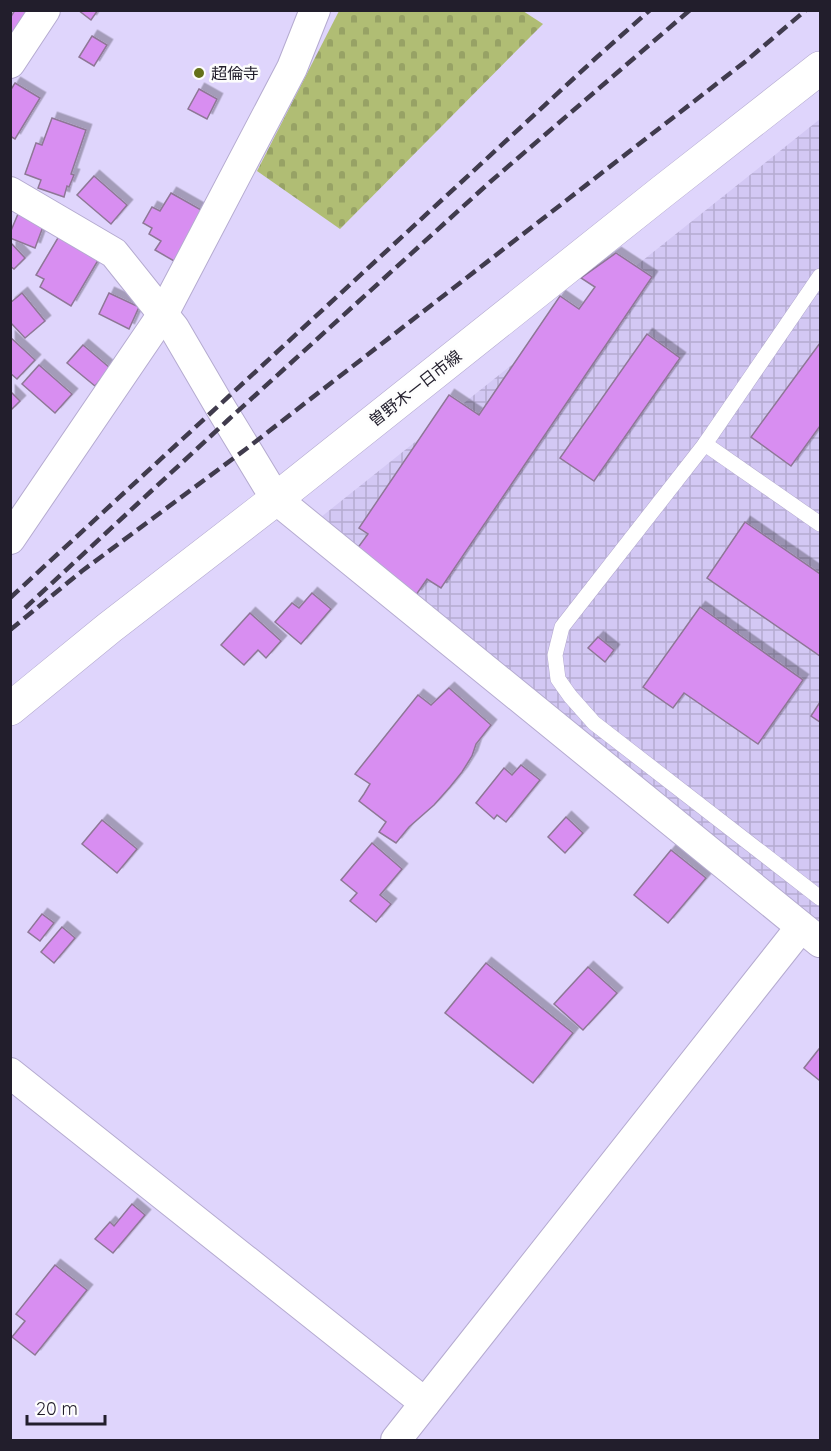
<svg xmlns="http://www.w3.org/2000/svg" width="831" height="1451" font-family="Quicksand,'Noto Sans JP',sans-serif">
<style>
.industrial{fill:url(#industrial-grid)}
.cemetery{fill:url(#cemetery-stones)}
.building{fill:#d88ef1;stroke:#8e7796;stroke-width:1.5;filter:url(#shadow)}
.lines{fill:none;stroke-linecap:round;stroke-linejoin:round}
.lane-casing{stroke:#b5abd0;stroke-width:16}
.street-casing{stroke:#b5abd0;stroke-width:32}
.secondary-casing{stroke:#b5abd0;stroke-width:34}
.lane{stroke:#fff;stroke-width:15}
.street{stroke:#fff;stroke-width:30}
.secondary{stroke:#fff;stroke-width:33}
.rail{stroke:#403b4d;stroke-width:4.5;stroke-dasharray:12 6;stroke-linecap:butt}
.poi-dot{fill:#65711b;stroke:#fdfdfd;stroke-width:2}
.labels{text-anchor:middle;stroke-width:5;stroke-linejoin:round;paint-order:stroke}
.poi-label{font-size:16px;fill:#221e2c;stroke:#fdfdfd;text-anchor:start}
.street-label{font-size:16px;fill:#221e2c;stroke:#fdfdfd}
</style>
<defs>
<pattern id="industrial-grid" width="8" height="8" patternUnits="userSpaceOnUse" patternTransform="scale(1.5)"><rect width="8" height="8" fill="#d3c8f4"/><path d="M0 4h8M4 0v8" fill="none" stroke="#b5abd1"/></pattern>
<pattern id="cemetery-stones" width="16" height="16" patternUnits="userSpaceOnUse" patternTransform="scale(1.5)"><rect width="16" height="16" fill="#b0bd74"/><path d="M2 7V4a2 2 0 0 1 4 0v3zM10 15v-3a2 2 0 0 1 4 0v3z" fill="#97a265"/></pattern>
<filter id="shadow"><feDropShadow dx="5.5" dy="-5.5" stdDeviation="0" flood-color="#0004"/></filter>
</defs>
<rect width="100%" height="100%" fill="#dfd5fc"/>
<polygon class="industrial" points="820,119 820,930 301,533"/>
<polygon class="cemetery" points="339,11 523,11 543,24 340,229 257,171"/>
<g class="building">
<polygon points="15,10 33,10 10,45 10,18"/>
<polygon points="78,10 98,10 91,20"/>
<polygon points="92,36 107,45 94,66 79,57"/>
<polygon points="15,83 40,98 15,139 10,136 10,91"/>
<polygon points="199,89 217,99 207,119 188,109"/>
<polygon points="52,118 86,130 71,174 74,175 69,187 67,186 64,197 38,188 41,180 25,174 36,143 42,145"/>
<polygon points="94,176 127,205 111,224 77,195"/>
<polygon points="171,193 203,211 174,261 155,250 161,241 149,234 152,228 143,223 152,207 160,211"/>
<polygon points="18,214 44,224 35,248 10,238 10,233"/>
<polygon points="62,231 100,257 71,306 40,287 44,279 36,275"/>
<polygon points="11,243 25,258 14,269 10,266"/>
<polygon points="616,253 652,277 441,588 427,579 416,595 354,553 368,534 359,528 449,395 479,415 560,296 579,309 595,287 581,278"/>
<polygon points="22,293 45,321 25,338 10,322 10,303"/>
<polygon points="109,293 139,307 129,329 99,314"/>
<polygon points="647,334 680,358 594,481 560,458"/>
<polygon points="10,337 35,360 17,379 10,373"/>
<polygon points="820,343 820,426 791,466 751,437"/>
<polygon points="83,345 110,368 95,386 67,363"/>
<polygon points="39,365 72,394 55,413 22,384"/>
<polygon points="10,391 20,401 10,411"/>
<polygon points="745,522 820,574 820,656 707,578"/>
<polygon points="312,593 331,609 301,644 275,622 292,603 299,608"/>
<polygon points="700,607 803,680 758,744 684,693 673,708 643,687"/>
<polygon points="250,613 281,641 266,658 258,650 244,665 221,645"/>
<polygon points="598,637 614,650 605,662 588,648"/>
<polygon points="449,688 491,725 476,744 472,756 462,772 450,787 434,805 409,827 396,843 379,832 386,822 359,801 364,794 370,784 355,774 418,695 431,705"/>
<polygon points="820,702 820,722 811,716"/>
<polygon points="521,765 540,780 506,822 497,815 494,819 476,803 504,768 512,775"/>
<polygon points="566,817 583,833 565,853 548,837"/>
<polygon points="102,820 137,849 117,873 82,844"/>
<polygon points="372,843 402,869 380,895 391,904 376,922 350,901 357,893 341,880"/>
<polygon points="671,850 706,878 668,923 634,895"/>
<polygon points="42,914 54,923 40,941 28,932"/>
<polygon points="62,927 75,938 54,963 41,952"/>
<polygon points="486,963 573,1033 533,1083 445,1013"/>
<polygon points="588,967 617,993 583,1030 554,1004"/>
<polygon points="819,1049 820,1050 820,1079 819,1080 804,1068"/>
<polygon points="132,1204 145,1215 113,1253 95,1239 110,1222 114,1226"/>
<polygon points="55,1265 87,1290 35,1355 12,1337 25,1321 16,1314"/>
</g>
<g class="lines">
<g class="lane-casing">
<g id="lane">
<polyline points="820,276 705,444 562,627 555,655 558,679 570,696 594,723 820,898"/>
<polyline points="705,444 820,524"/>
</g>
</g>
<g class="street-casing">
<g id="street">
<polyline points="10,63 45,10"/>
<polyline points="10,192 114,253 174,328 219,405 276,499 820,942"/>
<polyline points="10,539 163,314 292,68 315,10"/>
<polyline points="10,1073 425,1403"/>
<polyline points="396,1440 801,927"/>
</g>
</g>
<g class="secondary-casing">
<polyline id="secondary" points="10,709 109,628 276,499 663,191 820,68"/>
</g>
<use href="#lane" class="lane"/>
<use href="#street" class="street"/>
<use href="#secondary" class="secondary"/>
<g class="rail">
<polyline points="10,598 597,57 650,10"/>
<polyline points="25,608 228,420 490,182 690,10"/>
<polyline points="10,630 82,571 246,449 746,61 806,10"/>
</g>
</g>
<circle class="poi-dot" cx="199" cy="73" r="6"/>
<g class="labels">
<g class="poi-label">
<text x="211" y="79">超倫寺</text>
</g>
<g class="street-label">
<text transform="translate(415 388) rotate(-38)" y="6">曽野木一日市線</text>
</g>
</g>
<rect width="831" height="1451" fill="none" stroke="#221e2c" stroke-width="24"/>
<path d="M27 1415v9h78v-9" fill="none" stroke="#221e2c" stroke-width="3"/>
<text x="36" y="1415" font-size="18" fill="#221e2c" stroke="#fdfdfd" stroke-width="4.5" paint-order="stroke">20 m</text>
</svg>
